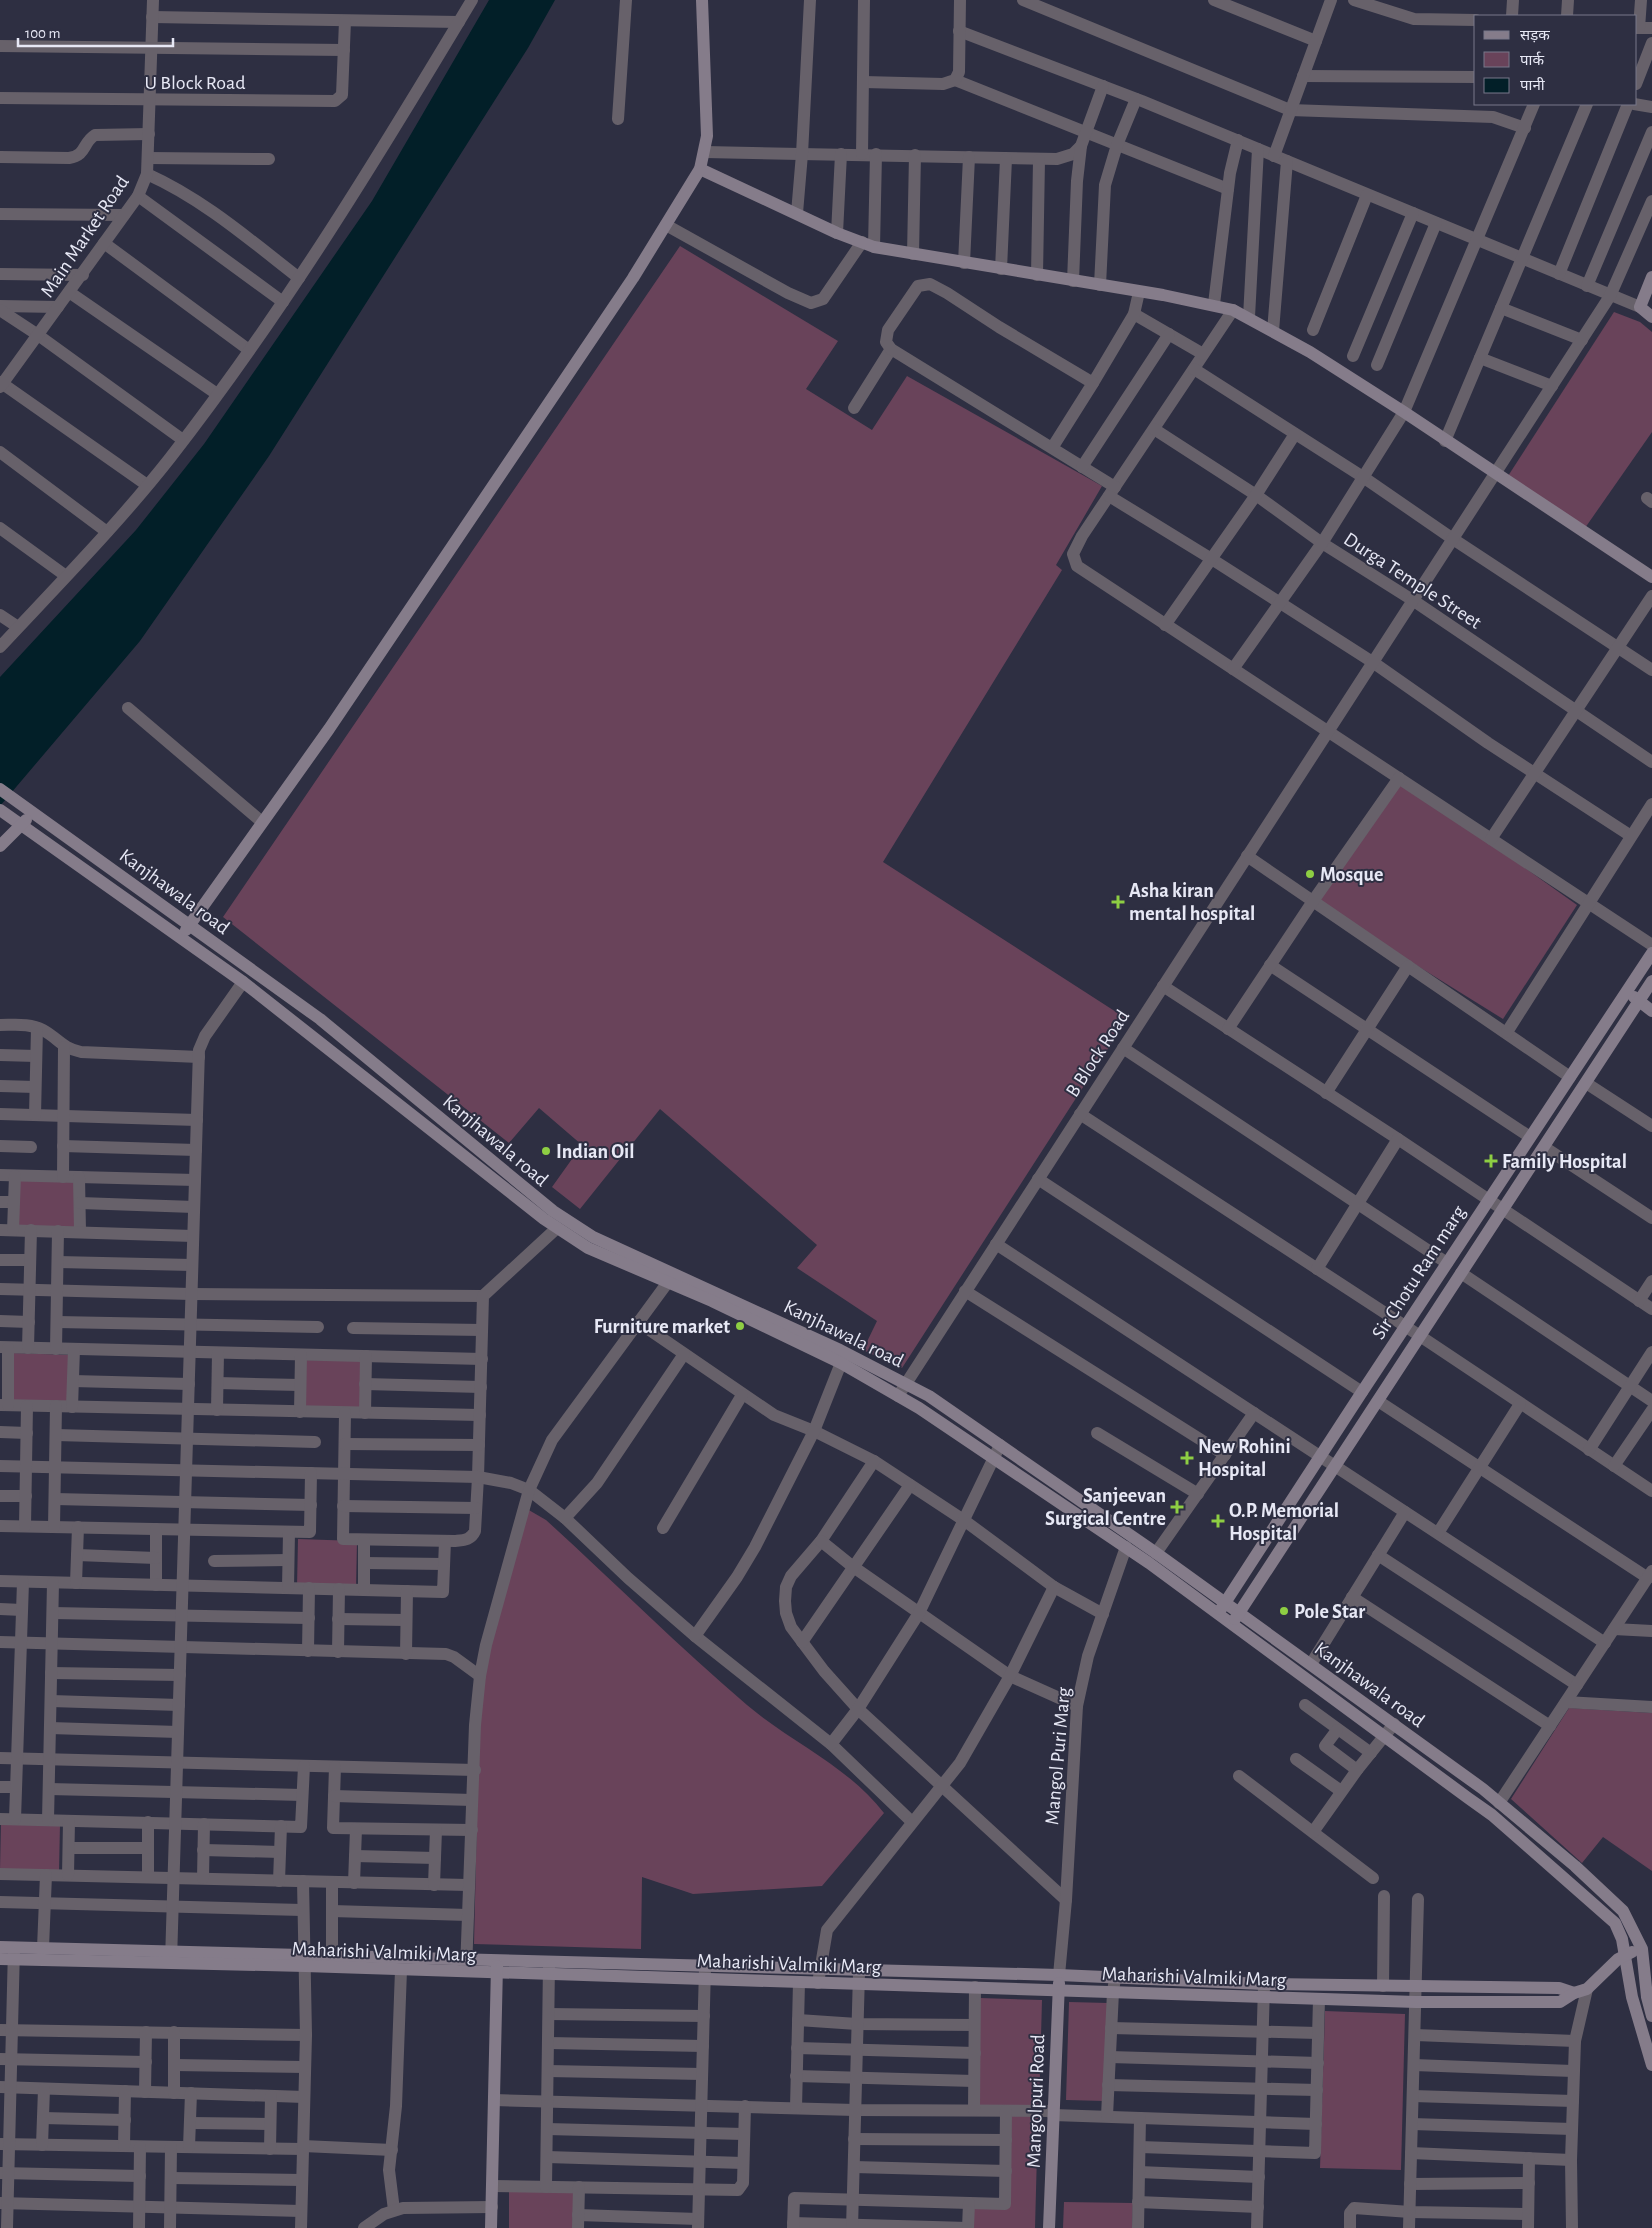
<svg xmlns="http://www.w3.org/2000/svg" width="1652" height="2228" font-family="'Alegreya Sans','Noto Sans Devanagari',sans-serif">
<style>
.green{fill:#69435a}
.water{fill:#021f28}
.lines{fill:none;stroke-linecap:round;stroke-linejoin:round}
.street{stroke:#67616a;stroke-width:12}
.secondary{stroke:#857c8a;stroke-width:12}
.poi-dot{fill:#8ece43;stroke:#2e2f42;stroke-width:2}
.labels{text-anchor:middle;stroke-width:4;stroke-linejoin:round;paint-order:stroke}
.street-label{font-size:20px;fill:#e7e8f5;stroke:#2e2f42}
.poi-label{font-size:20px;font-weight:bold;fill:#e7e8f5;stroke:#2e2f42;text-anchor:start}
</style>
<rect width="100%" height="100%" fill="#2e2f42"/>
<g class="green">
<polygon points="680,246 838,341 806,389 872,430 907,376 1102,486 1056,565 1062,570 883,862 1127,1019 902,1368 863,1350 877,1321 797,1268 817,1245 660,1109 580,1209 552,1187 582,1145 539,1108 509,1143 223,917"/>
<polygon points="1614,312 1640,322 1652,332 1652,432 1585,528 1508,476"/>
<polygon points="1399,778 1577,905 1503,1019 1313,901"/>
<polygon points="17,1178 76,1180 75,1227 16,1226"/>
<polygon points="12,1353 71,1355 70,1402 11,1401"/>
<polygon points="304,1360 363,1361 362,1409 303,1408"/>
<path d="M527,1509L546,1520C613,1581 678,1646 747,1705C792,1743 848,1766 884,1813L822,1886L693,1894L642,1877L641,1949L474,1944L480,1688Z"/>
<polygon points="298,1539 357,1541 356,1588 297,1587"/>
<polygon points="1569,1708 1652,1713 1652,1871 1603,1837 1582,1863 1511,1799"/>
<polygon points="1,1822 60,1824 59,1872 0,1870"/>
<polygon points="980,1998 1042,2000 1039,2109 977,2107"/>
<polygon points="1069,2002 1108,2003 1105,2101 1066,2100"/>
<polygon points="1325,2011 1405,2014 1401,2170 1320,2168"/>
<polygon points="1011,2115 1038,2116 1035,2228 972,2228 973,2199 1008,2200"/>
<rect x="509" y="2192" width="64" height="36"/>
<polygon points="1064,2202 1133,2203 1132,2228 1063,2228"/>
</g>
<polygon class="water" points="489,0 555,0 528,48 269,456 140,641 0,806 0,677 136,530 204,444 372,201"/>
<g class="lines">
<g class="street">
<polyline points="1023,0 1290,110 1493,117 1525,128"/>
<polyline points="1214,0 1316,41"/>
<polyline points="1354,0 1414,19 1476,20"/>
<polyline points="1512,16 1513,0"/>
<polyline points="1567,16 1568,0"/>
<polyline points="152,17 459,22"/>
<polyline points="1636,28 1652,28"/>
<polyline points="1639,28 1641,0"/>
<polyline points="959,31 1142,101 1640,307"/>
<polyline points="0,46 344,50"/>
<polyline points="1303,76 1476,77"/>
<polyline points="955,80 1228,189"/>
<polyline points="864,82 943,84 955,80 959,72 960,0"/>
<polyline points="1636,84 1652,43"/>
<polyline points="0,98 335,101 342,95 345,21"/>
<polyline points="1634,104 1652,107"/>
<polyline points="618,119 626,0"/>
<polyline points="705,152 1057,159 1073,154 1081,146 1103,86"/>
<polyline points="862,154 864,0"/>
<polyline points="1274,156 1331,0"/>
<path d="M0,157L69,158C87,155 82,143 95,135L149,134"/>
<polyline points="148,158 269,159"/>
<path d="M147,174C203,199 250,240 299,278"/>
<polyline points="138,196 283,302"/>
<polyline points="797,213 802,154 810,0"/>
<polyline points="0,214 124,215"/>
<polyline points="666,225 788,293 811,303 823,299 862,242"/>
<polyline points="837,233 841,154"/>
<polyline points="104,243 249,350"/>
<polyline points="874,247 876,154"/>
<polyline points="913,254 915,155"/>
<polyline points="964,263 969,157"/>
<polyline points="1001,269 1006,159"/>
<polyline points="0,274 83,275"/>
<polyline points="1559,274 1628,104"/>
<polyline points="1037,275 1039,160"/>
<polyline points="1073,281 1077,181 1081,146"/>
<polyline points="1100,285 1105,185 1117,145 1136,99"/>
<polyline points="1587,286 1652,132"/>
<polyline points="69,292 217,394"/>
<polyline points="1214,304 1230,173 1238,140"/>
<polyline points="0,306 58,307"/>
<polyline points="1501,308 1582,340"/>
<polyline points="0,310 38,335 183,440"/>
<polyline points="1233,310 1082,536 1073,554 1077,566 1652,945"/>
<polyline points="1134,314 1203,354"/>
<polyline points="1249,317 1258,149"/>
<polyline points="1313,330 1367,195"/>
<polyline points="1273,331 1287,161"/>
<polyline points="1353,356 1413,213"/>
<polyline points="1480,358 1552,386"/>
<polyline points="1377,365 1436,223"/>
<polyline points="1194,369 1363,477 1453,539 1652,670"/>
<polyline points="0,382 147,485"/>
<polyline points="1093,383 1134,314 1139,292"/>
<polyline points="0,387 138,196 147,174 153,0"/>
<polyline points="854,408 891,349"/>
<polyline points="1154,429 1256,495 1322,543 1414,601 1652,762"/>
<polyline points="1445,441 1587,104"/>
<polyline points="1052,448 1093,383 999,327 947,293 930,284 918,286 888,330 886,342 891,349 1115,487"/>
<polyline points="0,452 107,532"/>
<polyline points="1082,467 1169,334"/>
<polyline points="1109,496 1210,558 1374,663 1488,743 1631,836"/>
<polyline points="1647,498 1652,502"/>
<polyline points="0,528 66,576"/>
<polyline points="0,615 18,627"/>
<polyline points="1165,625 1256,495 1295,434"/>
<path d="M0,647C58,585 118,524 170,458C283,313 378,157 472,0"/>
<polyline points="1233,669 1322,543 1404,412 1534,104"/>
<polyline points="128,708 262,822"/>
<polyline points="1491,839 1652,596"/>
<polyline points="1247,856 1570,1077"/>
<polyline points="1270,965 1530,1137"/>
<polyline points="1163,986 1398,1139 1652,1309"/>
<path d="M0,1025C15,1025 30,1023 43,1030C59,1039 62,1048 81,1052L199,1057"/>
<polyline points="1228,1029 1313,901 1399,778"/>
<polyline points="1507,1032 1652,804"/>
<polyline points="1123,1048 1447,1263"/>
<polyline points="0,1055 36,1056"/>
<polyline points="1586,1083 1652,1126"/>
<polyline points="0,1086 35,1087"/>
<polyline points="1326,1093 1408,966"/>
<polyline points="0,1114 197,1120"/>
<polyline points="1080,1114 1405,1326 1652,1491"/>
<polyline points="35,1115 37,1028"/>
<polyline points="0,1146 31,1147"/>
<polyline points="63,1146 196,1150"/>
<polyline points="1544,1147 1652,1218"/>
<polyline points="0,1175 195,1180"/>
<polyline points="63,1177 64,1047"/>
<polyline points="79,1177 80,1231"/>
<polyline points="1038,1179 1362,1392"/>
<polyline points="0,1202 14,1202"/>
<polyline points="80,1203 194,1207"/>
<polyline points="0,1230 193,1236"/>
<polyline points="13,1230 15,1176"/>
<polyline points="996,1244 1605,1643"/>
<polyline points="0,1260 30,1260"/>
<polyline points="58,1262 192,1265"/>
<polyline points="1317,1269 1398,1139"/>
<polyline points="1461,1273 1652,1401"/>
<polyline points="0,1289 191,1294 483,1296"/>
<polyline points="965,1291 1225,1455"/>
<polyline points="1639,1301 1652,1281"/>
<polyline points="0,1321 29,1322"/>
<polyline points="57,1322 318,1327"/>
<polyline points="638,1322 774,1415 814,1431 874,1461 965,1521 1054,1587 1103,1614"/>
<polyline points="353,1328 482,1330"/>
<polyline points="0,1347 482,1359"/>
<polyline points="28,1348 31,1230"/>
<polyline points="56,1349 58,1231"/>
<polyline points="73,1381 189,1384"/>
<polyline points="218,1383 300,1385"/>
<polyline points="365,1384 481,1387"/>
<polyline points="898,1396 1610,296 1652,201"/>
<polyline points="1378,1401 1648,1578"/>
<polyline points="0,1405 480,1415"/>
<polyline points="8,1405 8,1348"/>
<polyline points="72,1407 74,1349"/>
<polyline points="217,1410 218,1353"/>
<polyline points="300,1412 301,1355"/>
<path d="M345,1413L343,1539L455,1541C464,1540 471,1540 475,1531L478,1477L483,1296L557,1228"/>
<polyline points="365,1413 366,1356"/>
<polyline points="0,1432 27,1433"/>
<polyline points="1097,1433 1198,1494"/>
<polyline points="56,1435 315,1442"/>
<polyline points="345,1444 479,1445"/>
<polyline points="1589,1450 1652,1352"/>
<polyline points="874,1461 821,1541 791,1576 786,1587 785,1601 786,1613 791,1627 824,1671 858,1709 1066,1900"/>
<polyline points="0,1466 478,1477 511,1483 529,1490 565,1518 628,1578 695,1636 831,1744 912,1822"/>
<polyline points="1614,1466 1652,1410"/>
<polyline points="0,1496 26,1496"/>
<polyline points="55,1499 311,1505"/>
<polyline points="343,1506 476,1508"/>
<polyline points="565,1518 597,1483 684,1354"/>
<polyline points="0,1526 310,1532 311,1473"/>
<polyline points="25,1526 27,1406"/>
<polyline points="54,1527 56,1406"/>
<polyline points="663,1528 742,1395"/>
<polyline points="156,1529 156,1585"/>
<polyline points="1438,1533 1520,1404"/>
<polyline points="821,1541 852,1566 1010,1676 1077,1706"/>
<polyline points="1156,1553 1254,1413"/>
<polyline points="77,1555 156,1558"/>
<polyline points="1378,1555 1577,1685"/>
<polyline points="214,1561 288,1560"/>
<polyline points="364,1563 444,1564"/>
<polyline points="0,1581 443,1592 445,1541"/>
<polyline points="76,1583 78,1527"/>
<polyline points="288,1588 289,1532"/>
<polyline points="364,1590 364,1540"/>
<polyline points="1352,1597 1550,1726"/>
<polyline points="0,1609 22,1610"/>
<polyline points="53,1613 309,1618"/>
<polyline points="338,1619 406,1620"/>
<polyline points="1614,1629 1652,1631"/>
<polyline points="695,1636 737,1577 755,1547 814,1431 841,1363"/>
<polyline points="0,1642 446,1654 454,1657 480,1676"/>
<polyline points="802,1642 910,1485"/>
<polyline points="308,1651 309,1588"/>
<polyline points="338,1652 339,1589"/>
<polyline points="406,1654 407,1591"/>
<polyline points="1311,1664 1405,1512"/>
<polyline points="51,1673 180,1675"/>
<polyline points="51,1701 179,1705"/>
<polyline points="1566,1702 1652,1707"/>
<polyline points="1305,1705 1371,1753"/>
<polyline points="50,1728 178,1732"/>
<polyline points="1337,1730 1325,1746 1357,1770"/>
<polyline points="831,1744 858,1709 919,1613 1000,1445"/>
<polyline points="0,1758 475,1770"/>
<polyline points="1296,1759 1341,1791"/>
<polyline points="335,1767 333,1828 472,1830"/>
<polyline points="1239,1776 1373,1878"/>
<polyline points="0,1787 16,1787"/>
<polyline points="49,1789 302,1795"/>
<polyline points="334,1796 472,1800"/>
<polyline points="1499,1803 1652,1571"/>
<polyline points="0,1819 301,1827 304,1766"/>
<polyline points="15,1819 23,1582"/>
<polyline points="48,1820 53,1583"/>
<polyline points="148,1822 148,1877"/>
<polyline points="1313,1832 1357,1770 1394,1724"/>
<polyline points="69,1848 148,1848"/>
<polyline points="203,1850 280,1852"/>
<polyline points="355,1856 435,1858"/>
<polyline points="0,1874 468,1885"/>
<polyline points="68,1875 69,1821"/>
<polyline points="203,1878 204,1824"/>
<polyline points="279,1881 281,1826"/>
<polyline points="354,1883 356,1829"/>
<polyline points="434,1885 436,1830"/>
<polyline points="0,1902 302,1910"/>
<polyline points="332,1911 468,1915"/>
<polyline points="43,1948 46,1875"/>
<polyline points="171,1961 199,1050 205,1036 243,982"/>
<polyline points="332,1965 332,1882"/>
<polyline points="466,1970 475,1725 480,1676 486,1645 529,1490 552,1440 668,1282"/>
<polyline points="1059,1975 1066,1900 1077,1706 1088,1656 1126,1547"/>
<polyline points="818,1983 827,1930 960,1763 1010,1676 1054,1587"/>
<polyline points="1383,1986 1384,1896"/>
<polyline points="549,2014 704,2016"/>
<polyline points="798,2020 857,2024 974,2025"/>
<polyline points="1111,2028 1318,2033"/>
<polyline points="0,2030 306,2035"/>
<polyline points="1415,2035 1575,2041"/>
<polyline points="549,2043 703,2046"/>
<polyline points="797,2048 975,2053"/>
<polyline points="1110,2057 1318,2063"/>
<polyline points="0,2059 146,2062"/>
<polyline points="174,2065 305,2067"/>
<polyline points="1414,2065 1573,2071"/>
<polyline points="548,2071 702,2074"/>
<polyline points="796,2076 974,2081"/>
<polyline points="1108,2085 1317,2090"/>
<polyline points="0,2087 304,2097"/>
<polyline points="145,2092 146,2032"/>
<polyline points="174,2093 174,2032"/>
<polyline points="1413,2096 1573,2101"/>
<polyline points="494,2100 855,2110 1053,2111"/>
<polyline points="796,2108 799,1982"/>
<polyline points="974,2110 975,1987"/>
<polyline points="1053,2115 1316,2124"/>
<polyline points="1107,2116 1113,1992 1115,1978"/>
<polyline points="43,2118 125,2120"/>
<polyline points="190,2123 270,2124"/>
<polyline points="1412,2124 1572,2129"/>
<polyline points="547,2129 744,2134"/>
<polyline points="854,2139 1006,2140"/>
<polyline points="0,2144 303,2149"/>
<polyline points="42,2145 44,2089"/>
<polyline points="124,2146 125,2091"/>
<polyline points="303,2146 392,2150"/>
<polyline points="189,2147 191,2093"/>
<polyline points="1140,2147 1315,2153 1319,1999"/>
<polyline points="270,2149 271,2096"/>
<polyline points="1411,2153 1571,2160"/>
<polyline points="547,2157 743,2163"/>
<polyline points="854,2167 1006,2171"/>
<polyline points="1139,2172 1259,2177"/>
<polyline points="0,2173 140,2176"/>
<polyline points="171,2178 302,2180"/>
<polyline points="1410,2184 1529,2183"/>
<polyline points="492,2186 738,2190 743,2183 745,2106"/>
<polyline points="546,2187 549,1964"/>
<polyline points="1138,2202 1258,2207"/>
<polyline points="0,2203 301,2211"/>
<polyline points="394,2210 389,2170 396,2106 401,1970"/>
<polyline points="578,2215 698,2219"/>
<polyline points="793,2223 968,2228"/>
<polyline points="7,2228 14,1948"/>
<polyline points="139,2228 140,2147"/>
<polyline points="170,2228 171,2147"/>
<polyline points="301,2228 306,2035 303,1881"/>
<polyline points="364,2228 384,2214 403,2208 492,2207"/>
<polyline points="578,2228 579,2187"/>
<polyline points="698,2228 705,1968"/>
<polyline points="793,2228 794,2198 1005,2204 1006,2111"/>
<polyline points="852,2228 859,1973"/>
<polyline points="968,2228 969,2203"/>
<polyline points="1138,2228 1140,2118"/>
<polyline points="1257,2228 1264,1986"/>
<polyline points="1350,2228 1350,2213 1354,2208 1410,2212 1528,2214"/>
<polyline points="1409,2228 1418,1899"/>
<polyline points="1528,2228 1529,2158"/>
<polyline points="1572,2228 1571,2160 1575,2041 1587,1989"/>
</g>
<g class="secondary">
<polyline points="700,169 837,233 874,247 1163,295 1233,310 1310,352 1404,412 1652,577"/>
<polyline points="1652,277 1640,307 1652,317"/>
<polyline points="0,789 320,1019 553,1211 593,1237 840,1350 929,1396 1156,1553 1483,1789 1575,1866 1623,1911 1642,1949 1647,1997 1652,2016"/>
<polyline points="0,810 243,982 544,1219 588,1248 712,1301 841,1363 919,1408 1149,1563 1468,1798 1492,1815 1615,1923 1622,1939 1632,1997 1652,2065"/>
<polyline points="0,846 26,820"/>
<polyline points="186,930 329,729 633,278 700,169 707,136 702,0"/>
<polyline points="1634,997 1652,1011"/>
<polyline points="1221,1609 1362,1392 1652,953"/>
<polyline points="1235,1619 1652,981"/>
<polyline points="0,1947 1059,1975 1264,1984 1559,1988 1574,1993"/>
<polyline points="0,1959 305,1966 1416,2002 1560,2002 1574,1993 1587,1989 1618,1959 1632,1952"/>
<polyline points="491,2228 497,1966"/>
<polyline points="1049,2228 1059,1983"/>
</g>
</g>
<g class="poi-dot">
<circle cx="1310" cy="874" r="5"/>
<path d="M1115.5 894.5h5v5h5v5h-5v5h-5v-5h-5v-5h5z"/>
<circle cx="546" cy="1151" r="5"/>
<path d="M1488.5 1153.5h5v5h5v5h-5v5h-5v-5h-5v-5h5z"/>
<circle cx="740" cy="1326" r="5"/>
<path d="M1184.5 1450.5h5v5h5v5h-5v5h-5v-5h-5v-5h5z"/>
<path d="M1174.5 1499.5h5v5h5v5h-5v5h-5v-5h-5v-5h5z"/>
<path d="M1215.5 1513.5h5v5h5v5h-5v5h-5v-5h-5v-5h5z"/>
<circle cx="1284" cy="1611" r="5"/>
</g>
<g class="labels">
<g class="street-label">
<text x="195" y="89">U Block Road</text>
<text transform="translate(84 236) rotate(-56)" y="7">Main Market Road</text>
<text transform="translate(1413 580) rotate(33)" y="7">Durga Temple Street</text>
<text transform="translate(175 891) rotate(36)" y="7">Kanjhawala road</text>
<text transform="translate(1097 1053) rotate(-57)" y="7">B Block Road</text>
<text transform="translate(496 1140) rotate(40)" y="7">Kanjhawala road</text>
<text transform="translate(1418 1272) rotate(-57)" y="7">Sir Chotu Ram marg</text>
<text transform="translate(844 1333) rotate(26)" y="7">Kanjhawala road</text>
<text transform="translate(1370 1684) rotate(36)" y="7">Kanjhawala road</text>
<text transform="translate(1057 1756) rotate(-85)" y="7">Mangol Puri Marg</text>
<text transform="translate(384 1951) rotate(2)" y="7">Maharishi Valmiki Marg</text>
<text transform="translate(789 1963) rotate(2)" y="7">Maharishi Valmiki Marg</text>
<text transform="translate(1194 1976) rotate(2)" y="7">Maharishi Valmiki Marg</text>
<text transform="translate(1035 2101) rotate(-88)" y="7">Mangolpuri Road</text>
</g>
<g class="poi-label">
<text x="1320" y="881">Mosque</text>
<text x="1129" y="897">Asha kiran<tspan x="1129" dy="23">mental hospital</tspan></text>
<text x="556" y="1158">Indian Oil</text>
<text x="1502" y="1168">Family Hospital</text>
<text x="730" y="1333" text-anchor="end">Furniture market</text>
<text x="1198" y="1453">New Rohini<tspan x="1198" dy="23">Hospital</tspan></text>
<text x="1166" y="1502" text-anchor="end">Sanjeevan<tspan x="1166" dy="23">Surgical Centre</tspan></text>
<text x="1229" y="1517">O.P. Memorial<tspan x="1229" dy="23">Hospital</tspan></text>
<text x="1294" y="1618">Pole Star</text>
</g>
</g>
<rect x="1474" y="15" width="162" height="90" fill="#2e2f42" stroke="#78798a"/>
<rect x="1484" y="31" width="25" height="8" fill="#857c8a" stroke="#78798a"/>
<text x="1520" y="40" font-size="15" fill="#e7e8f5">सड़क</text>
<rect x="1484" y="52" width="25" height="15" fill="#69435a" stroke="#78798a"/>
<text x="1520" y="65" font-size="15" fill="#e7e8f5">पार्क</text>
<rect x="1484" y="78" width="25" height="15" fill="#021f28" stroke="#78798a"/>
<text x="1520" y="90" font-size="15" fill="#e7e8f5">पानी</text>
<path d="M18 38v8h155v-8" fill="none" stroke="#e7e8f5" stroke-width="2.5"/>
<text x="25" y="38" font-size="15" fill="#e7e8f5" stroke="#2e2f42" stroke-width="4" paint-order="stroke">100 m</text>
</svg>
